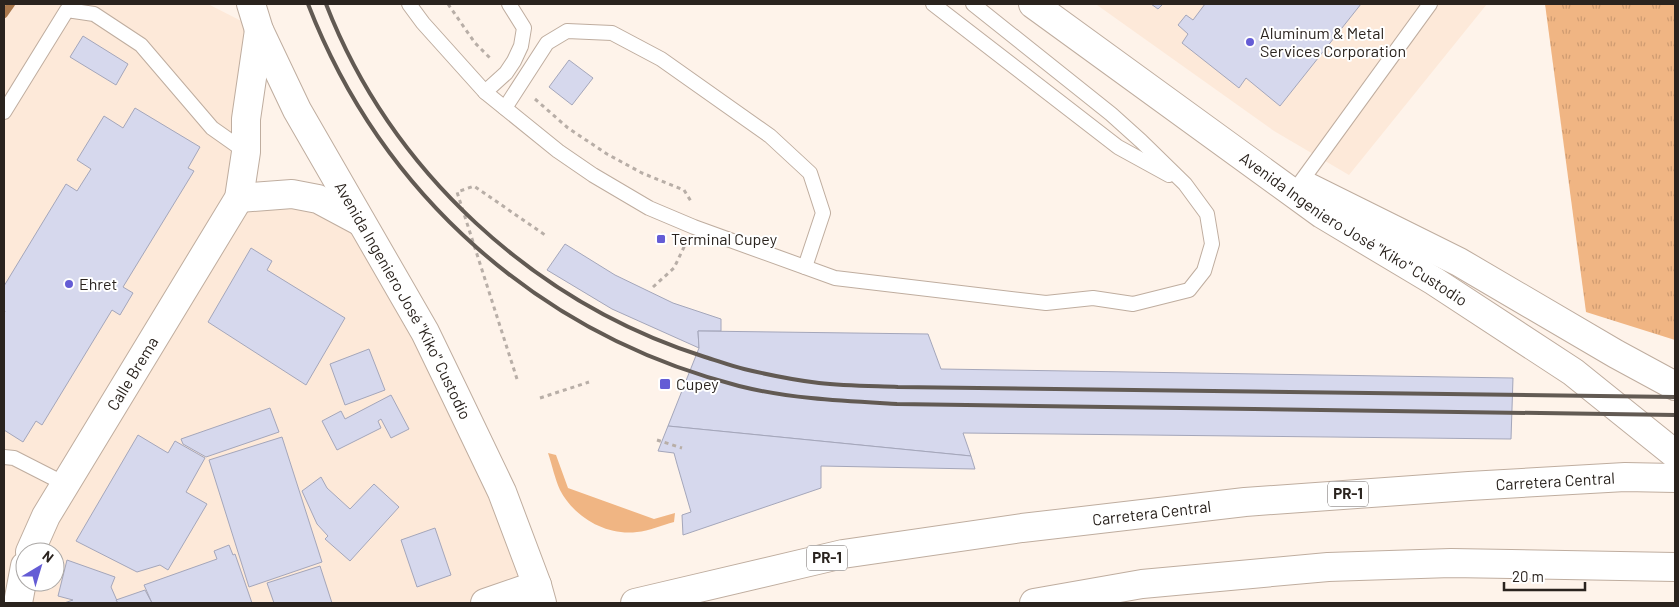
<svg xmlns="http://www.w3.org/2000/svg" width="1679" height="607" font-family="Barlow,sans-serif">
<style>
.built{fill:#fde9d9;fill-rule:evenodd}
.grass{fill:#f0b583}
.park{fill:url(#park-tufts)}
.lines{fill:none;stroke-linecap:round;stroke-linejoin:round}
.stream{stroke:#aa784c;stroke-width:8}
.building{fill:#d6d8ed;stroke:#a4a6ba}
.lane-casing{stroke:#bfad9f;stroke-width:16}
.street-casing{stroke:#bfad9f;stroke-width:30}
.secondary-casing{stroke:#bfad9f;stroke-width:30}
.highway-casing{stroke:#bfad9f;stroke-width:30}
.path{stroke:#b8aea7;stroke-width:3;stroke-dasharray:4 4;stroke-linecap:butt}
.lane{stroke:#fff;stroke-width:14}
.street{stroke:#fff;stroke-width:28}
.secondary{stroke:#fff;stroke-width:28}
.highway{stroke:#fff;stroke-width:28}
.rail{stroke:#625a53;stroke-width:4}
.poi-dot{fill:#645cd5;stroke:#fff;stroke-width:2}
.labels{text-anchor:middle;stroke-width:4;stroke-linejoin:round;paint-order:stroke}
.shield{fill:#fff;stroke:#6a6562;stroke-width:1}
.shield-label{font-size:15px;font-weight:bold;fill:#2a231e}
.poi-label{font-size:16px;fill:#2a231e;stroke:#fff;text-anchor:start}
.street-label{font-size:16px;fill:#2a231e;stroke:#fff}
</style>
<defs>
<pattern id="park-tufts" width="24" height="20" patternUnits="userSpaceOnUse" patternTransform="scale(1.25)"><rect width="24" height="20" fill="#f0b583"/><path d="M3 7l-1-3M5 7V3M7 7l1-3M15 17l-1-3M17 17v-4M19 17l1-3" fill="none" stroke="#ce9b71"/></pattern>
</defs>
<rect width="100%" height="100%" fill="#fef3ea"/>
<g class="built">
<path d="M11,4H208L259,30L239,198L292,194L361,222L537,585L485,603H4V14ZM25,552H55V582H25Z"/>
<polygon points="1098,4 1487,4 1349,175 1274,131 1097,5"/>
</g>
<path class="grass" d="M548,453L556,455L568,488L654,519L675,513L674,522C662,525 649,531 637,532C606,536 574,517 560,490C555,479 552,465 548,453Z"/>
<polygon class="park" points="1545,4 1675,4 1675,340 1586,312"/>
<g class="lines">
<polyline class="stream" points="4,14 11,4"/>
</g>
<g class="building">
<polygon points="1151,4 1163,4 1158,9"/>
<polygon points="1205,4 1361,4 1280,106 1246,78 1239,88 1182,43 1188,34 1178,25 1186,15 1193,20"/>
<polygon points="83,36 128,64 116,85 70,57"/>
<polygon points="569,60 593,78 572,105 549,87"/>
<polygon points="135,108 200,147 188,168 194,171 123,287 133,293 120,315 112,310 42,425 36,421 23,442 4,430 4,314 5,311 4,310 4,286 66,184 77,191 91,169 77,160 104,116 123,128"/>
<polygon points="565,244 615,275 673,303 721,319 721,331 698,331 699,348 612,309 547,270"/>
<polygon points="251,248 272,261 267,270 345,318 306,385 208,322"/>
<polygon points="698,331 928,334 941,369 1513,378 1511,439 963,433 971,456 668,426 699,348"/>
<polygon points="369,349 385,390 345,405 330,364"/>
<polygon points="391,395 409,429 391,438 381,419 378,421 381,428 337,450 322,421 341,411 345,419"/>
<polygon points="270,408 279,432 206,457 183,444 181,439"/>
<polygon points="668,426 971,456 975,469 821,466 821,488 683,535 682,515 691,512 677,464 674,453 658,451"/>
<polygon points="138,435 168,453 175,441 205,458 186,492 207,504 168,570 160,565 137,572 76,541"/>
<polygon points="282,437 322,562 249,587 209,460"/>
<polygon points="321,477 327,488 350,509 374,484 399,507 350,561 325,539 328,536 317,524 302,491"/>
<polygon points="435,528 451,575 417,587 401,540"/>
<polygon points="229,545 233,555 235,554 252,603 152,603 144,585 217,559 214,551"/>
<polygon points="67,560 115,577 111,587 118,603 64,603 73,600 58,596"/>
<polygon points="320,566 332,603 274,603 267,583"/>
<polygon points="145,590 152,603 118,603 116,600"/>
</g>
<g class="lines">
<g class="lane-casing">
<g id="lane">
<polyline points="409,4 423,23 485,92 558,151 593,175 649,208 694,227 835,278 1046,303 1093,298 1133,304 1189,290 1204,271 1212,244 1207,214 1185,184 1141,141 1111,114 973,4"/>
<polyline points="933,4 1118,147 1169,175"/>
<polyline points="485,92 506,73 514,61 521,46 524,28 509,4"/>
<polyline points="505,108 547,43 567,31 612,33 661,59 770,136 810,173 823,213 805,267"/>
<polyline points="4,112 67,10 94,14 141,45 212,128 246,152"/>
<polyline points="1300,183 1430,4"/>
<polyline points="4,457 14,458 65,484"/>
</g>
</g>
<g class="street-casing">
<g id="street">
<polyline points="239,198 292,194 318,199 361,222"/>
<path id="s1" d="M30,552L46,516L239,198L246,152V119L259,30"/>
<polyline points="18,603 25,566"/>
<polyline points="485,603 537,585"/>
</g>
</g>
<g class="secondary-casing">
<g id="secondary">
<path id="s2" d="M251,4L259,30L297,110L425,332L455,394L502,492L537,585L542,603"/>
<path id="s3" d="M1033,4L1322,214L1434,281L1573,372L1675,454"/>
<polyline points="1308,187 1459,262 1616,354 1675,386"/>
</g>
</g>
<g class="highway-casing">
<g id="highway">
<path id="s4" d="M635,603L843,554L1022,528L1245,502L1469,486L1625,477L1675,478"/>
<polyline points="1034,603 1142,584 1328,567 1451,563 1675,567"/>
</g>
</g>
<g class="path">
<polyline points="448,4 475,43 491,59"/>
<polyline points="535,99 568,128 607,154 642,173 684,190 692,203"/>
<polyline points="653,287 674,268 685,245"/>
<polyline points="517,379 457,192 474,186 545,235"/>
<polyline points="540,398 589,382"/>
<polyline points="657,440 682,448"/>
</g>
<use href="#lane" class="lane"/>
<use href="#street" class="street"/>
<use href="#secondary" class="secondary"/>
<use href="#highway" class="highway"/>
<g class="rail">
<path d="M308,4C382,195 540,335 739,386C791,399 844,401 897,404L1675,415"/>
<path d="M326,4C391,171 534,303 705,357C718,361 731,366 744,369C769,375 794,380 819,383C845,386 872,386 898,387L1675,397"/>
</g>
</g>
<g class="poi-dot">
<circle cx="1250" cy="42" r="5"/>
<rect x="656" y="234" width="10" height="10" rx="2.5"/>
<circle cx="69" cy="284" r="5"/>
<rect x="659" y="378" width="12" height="12" rx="2.5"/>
</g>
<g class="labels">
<g class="shield">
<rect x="1328" y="481.5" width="40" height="25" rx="4"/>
<rect x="807" y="545.5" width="40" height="25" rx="4"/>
</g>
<g class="shield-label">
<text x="1348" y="499">PR-1</text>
<text x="827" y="563">PR-1</text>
</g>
<g class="poi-label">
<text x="1260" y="39">Aluminum &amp; Metal<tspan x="1260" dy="18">Services Corporation</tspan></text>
<text x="671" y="245">Terminal Cupey</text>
<text x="79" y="290">Ehret</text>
<text x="676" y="390">Cupey</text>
</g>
<g class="street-label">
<text dy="6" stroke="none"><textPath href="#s3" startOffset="392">Avenida Ingeniero José "Kiko" Custodio</textPath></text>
<text dy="6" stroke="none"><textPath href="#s2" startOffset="334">Avenida Ingeniero José "Kiko" Custodio</textPath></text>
<text dy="6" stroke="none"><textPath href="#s1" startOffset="206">Calle Brema</textPath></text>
<text dy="6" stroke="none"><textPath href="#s4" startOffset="930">Carretera Central</textPath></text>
<text dy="6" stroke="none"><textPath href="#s4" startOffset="525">Carretera Central</textPath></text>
</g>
</g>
<rect width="1679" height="607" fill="none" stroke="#2a231e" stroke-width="10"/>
<g transform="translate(40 567) rotate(38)"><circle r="24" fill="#ffffff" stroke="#aaa7a5"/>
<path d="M0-4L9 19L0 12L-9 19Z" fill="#645cd5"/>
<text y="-8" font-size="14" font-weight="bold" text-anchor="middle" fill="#2a231e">N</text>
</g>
<path d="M1504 582v8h81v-8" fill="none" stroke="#2a231e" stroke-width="2.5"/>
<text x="1512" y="582" font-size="15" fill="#2a231e" stroke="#ffffff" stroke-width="4" paint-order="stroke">20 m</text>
</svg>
